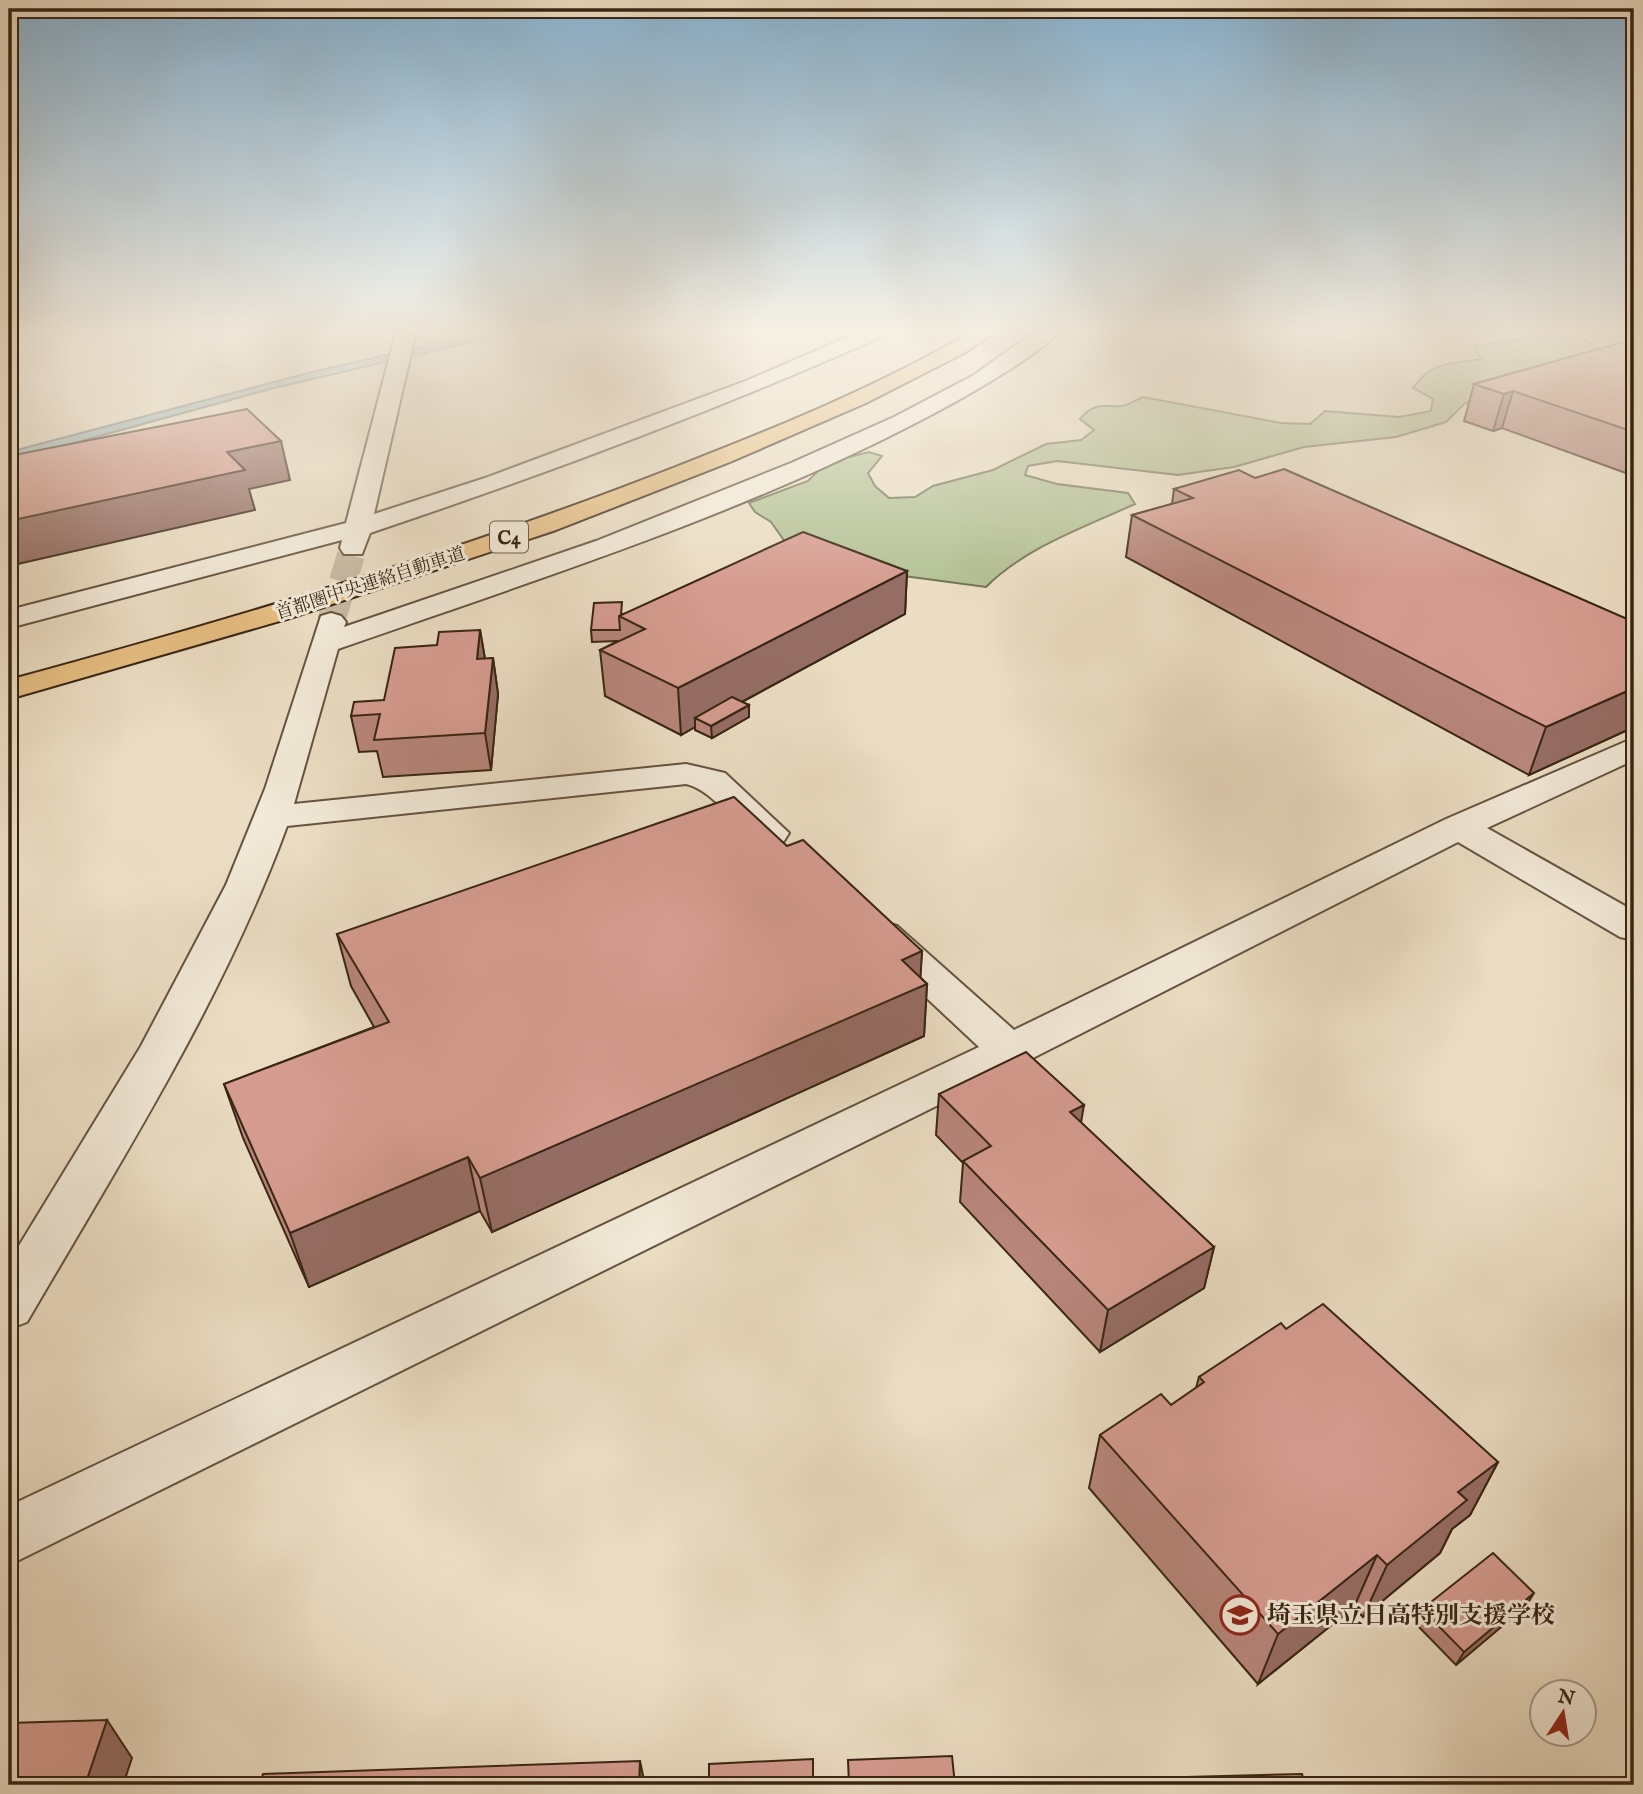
<svg xmlns="http://www.w3.org/2000/svg" width="1643" height="1794" font-family="'IM FELL English','Noto Serif JP',serif">
<style>
.green{fill:#b5c296;stroke:#767455;stroke-width:2}
.water{fill:#9cbabd;stroke:#747e79;stroke-width:2}
.lines{fill:none;stroke-linecap:round;stroke-linejoin:round}
.minor-tunnel-far1{stroke:#c7b8a0;stroke-width:22;stroke-dasharray:22 11;stroke-linecap:butt}
.minor-tunnel{stroke:#c7b8a0;stroke-width:28;stroke-dasharray:28 14;stroke-linecap:butt}
.minor-casing{stroke:#655340;stroke-width:4}
.highway-casing{stroke:#382514;stroke-width:4}
.minor{fill:#f2e9d8;fill-rule:evenodd}
.highway{fill:#e6be82;fill-rule:evenodd}
.wall{fill:#b8867c;stroke:#382514;stroke-width:2}
.shaded-wall{fill:#966d65;stroke:#382514;stroke-width:2}
.building{fill:#d69c90;stroke:#382514;stroke-width:2}
.labels{text-anchor:middle;stroke-width:6;stroke-linejoin:round;paint-order:stroke}
.far-street-label{font-size:18px;fill:#382514;stroke:#f2e9d8}
.shield{fill:#f2e9d8;stroke:#70604f;stroke-width:2}
.shield-label{font-size:19px;font-weight:bold;fill:#382514}
.near-poi-label{font-size:24px;font-weight:bold;fill:#382514;stroke:#f2e9d8;text-anchor:start}
</style>
<rect width="100%" height="100%" fill="#ebddc3"/>
<filter id="stains"><feTurbulence type="fractalNoise" baseFrequency=".00286" numOctaves="4"/><feColorMatrix values="0 0 0 0 .2 0 0 0 0 .09 0 0 0 0 .02 0 0 0 .5 -.17"/></filter>
<radialGradient id="worn" r=".72"><stop offset=".6" stop-color="#630" stop-opacity="0"/><stop offset="1" stop-color="#630" stop-opacity=".3"/></radialGradient>
<path class="green" d="M1550,335C1568,336 1590,336 1602,353L1488,393L1464,404L1446,422L1396,437L1304,447L1234,467L1178,475L1057,461L1028,466L1025,475L1057,484L1128,493L1135,504C1085,527 1026,547 986,587L859,570L790,549L771,522L755,512L749,503L808,481L820,469L845,458L869,452L882,456L868,473L875,486L889,498L915,497L933,486L993,470L1046,444L1081,440L1094,430L1080,419C1094,402 1102,407 1121,406C1129,405 1136,400 1143,397L1281,423L1310,424L1325,411L1399,417L1431,411L1433,399L1413,388C1432,360 1452,364 1483,359L1477,354L1475,346Z"/>
<polygon class="water" points="494,330 522,330 270,389 9,461 9,452 312,372"/>
<g class="lines">
<polyline class="minor-tunnel-far1" points="918,330 1000,344"/>
<polyline class="minor-tunnel" points="331,622 353,548"/>
<g class="minor-casing">
<g id="minor">
<path d="M393,330H413L415,336L374,514L485,478L748,380L864,330H891L888,334C719,409 546,474 370,533L362,554H344L340,548L342,540L9,628V610L346,523L395,336Z"/>
<path d="M1037,330H1060C1044,351 980,388 955,402C761,509 546,576 338,649L294,804L686,764L725,773L789,833L784,841C743,851 724,793 686,784L287,826C223,1001 120,1162 27,1322L9,1329V1262L141,1046L226,885L265,789L321,616L331,613L341,616L346,622L344,627L596,541L791,463L894,417L974,375Z"/>
<polygon points="1634,738 1634,760 1487,828 1634,911 1634,940 1620,937 1458,842 1025,1062 9,1565 9,1506 979,1047 869,944 863,935 869,926 883,922 897,926 1014,1030 1446,819"/>
</g>
</g>
<g class="highway-casing">
<path id="highway" d="M975,330H999L964,353L866,403L730,462L556,530L290,618L9,699V680C233,619 456,553 673,468C776,428 879,386 975,330Z"/>
</g>
<use href="#minor" class="minor"/>
<use href="#highway" class="highway"/>
</g>
<g class="wall">
<polygon points="1634,339 1634,476 1502,428 1493,431 1464,421 1474,384"/>
<polygon points="1255,478 1634,622 1634,727 1529,775 1126,557 1132,515 1172,504 1174,489"/>
<polygon points="907,571 905,614 742,702 749,705 749,717 712,738 695,730 695,727 681,735 605,696 600,650 618,641 592,642 591,630 623,614"/>
<polygon points="480,630 485,659 493,658 498,694 491,770 383,777 377,751 359,752 351,716 384,700 437,645"/>
<polygon points="787,846 922,951 920,977 927,984 924,1036 492,1232 480,1211 309,1287 243,1138 224,1084 374,1027 351,986 337,934"/>
<polygon points="939,1094 1081,1123 1214,1247 1204,1288 1100,1352 960,1202 963,1163 936,1135"/>
<polygon points="1286,1329 1498,1462 1470,1515 1452,1529 1440,1553 1363,1617 1354,1607 1258,1684 1089,1488 1100,1435 1171,1405 1196,1388 1199,1377"/>
<polygon points="1526,1606 1456,1665 1415,1623 1422,1609"/>
</g>
<g class="shaded-wall">
<polygon points="1513,391 1502,428 1493,431 1504,394"/>
<polygon points="281,441 290,480 249,489 255,510 9,566 9,521 227,452"/>
<polygon points="907,571 905,614 704,722 695,718 695,727 681,735 678,688"/>
<polygon points="480,630 486,665 477,659"/>
<polygon points="493,658 498,694 491,770 485,733"/>
<polygon points="1634,688 1634,727 1529,775 1546,727"/>
<polygon points="749,705 749,717 712,738 711,726"/>
<polygon points="922,951 920,987 927,984 924,1036 492,1232 480,1178 902,960"/>
<polygon points="1084,1105 1077,1146 1070,1112"/>
<polygon points="468,1157 480,1211 309,1287 290,1233"/>
<polygon points="1214,1247 1204,1288 1100,1352 1108,1310"/>
<polygon points="1498,1462 1470,1515 1452,1529 1440,1553 1363,1617 1387,1565 1458,1492"/>
<polygon points="1377,1555 1354,1607 1258,1684 1278,1634"/>
<polygon points="1534,1593 1526,1606 1456,1665 1464,1652"/>
<polygon points="107,1720 132,1758 123,1785 85,1785"/>
<polygon points="640,1761 645,1785 639,1785"/>
</g>
<g class="building">
<polygon points="1634,339 1634,432 1513,391 1504,394 1474,384"/>
<polygon points="247,409 281,441 227,452 245,470 9,521 9,456"/>
<polygon points="1284,469 1634,622 1634,688 1546,727 1132,515 1193,498 1174,489 1239,470 1255,478"/>
<polygon points="803,532 907,571 678,688 600,650 645,629 619,616"/>
<polygon points="622,602 621,615 619,616 620,630 591,630 594,603"/>
<polygon points="480,630 477,659 493,658 485,733 374,740 380,714 351,716 354,702 384,700 395,648 437,645 439,632"/>
<polygon points="732,697 749,705 711,726 695,718"/>
<polygon points="734,797 787,846 803,840 922,951 902,960 927,984 480,1178 468,1157 290,1233 224,1084 389,1022 337,934"/>
<polygon points="1026,1052 1084,1105 1070,1112 1214,1247 1108,1310 963,1161 991,1146 939,1094"/>
<polygon points="1323,1304 1498,1462 1458,1492 1467,1500 1387,1565 1377,1555 1278,1634 1100,1435 1161,1394 1171,1405 1204,1382 1199,1377 1281,1323 1286,1329"/>
<polygon points="1493,1553 1534,1593 1464,1652 1422,1609"/>
<polygon points="107,1720 85,1785 9,1785 9,1723"/>
<polygon points="952,1756 955,1785 849,1785 848,1760"/>
<polygon points="813,1759 813,1785 709,1785 709,1764"/>
<polygon points="640,1761 639,1785 260,1785 263,1774"/>
<polygon points="1302,1774 1305,1785 1073,1785 1072,1780"/>
</g>
<linearGradient id="sky" x2="0" y2="1"><stop stop-color="#89b6d7"/><stop offset="0.57" stop-color="#f6f0e4"/><stop offset="1" stop-color="#f6f0e4" stop-opacity="0"/></linearGradient>
<rect width="1643" height="581" fill="url(#sky)"/>
<defs>
<g id="school-ring" transform="scale(2.0125)"><circle r="9.5" fill="#f2e9d8" stroke="#8f2418" stroke-width="1.5"/><path d="M0-5L7-2L0 1L-7-2ZM-4 1L0 2.5L4 1V4Q0 6-4 4Z" fill="#8f2418"/></g>
</defs>
<g fill-rule="evenodd">
<use href="#school-ring" x="1240" y="1615"/>
</g>
<g class="labels">
<g class="far-street-label">
<text transform="translate(370 583) rotate(-18)" y="6">首都圏中央連絡自動車道</text>
</g>
<rect class="shield" x="490" y="521.5" width="38" height="31" rx="5"/>
<g class="shield-label">
<text x="509" y="544">C4</text>
</g>
<g class="near-poi-label">
<text x="1267" y="1623">埼玉県立日高特別支援学校</text>
</g>
</g>
<rect width="1643" height="1794" fill="none" stroke="#ebddc3" stroke-width="35"/>
<rect x="10" y="10" width="1622" height="1773" fill="none" stroke="#382514" stroke-width="3.5"/>
<rect x="18" y="18" width="1608" height="1759" fill="none" stroke="#382514" stroke-width="2"/>
<g transform="translate(1563 1713) rotate(12)"><circle r="33" fill="#f2e9d8" stroke="#a89b8a" stroke-width="2"/>
<path d="M0-5L12 26L0 18L-12 26Z" fill="#8f2418"/>
<text y="-10" font-size="19" font-weight="bold" text-anchor="middle" fill="#382514">N</text>
</g>
<rect width="100%" height="100%" filter="url(#stains)"/>
<rect width="100%" height="100%" fill="url(#worn)"/>
</svg>
